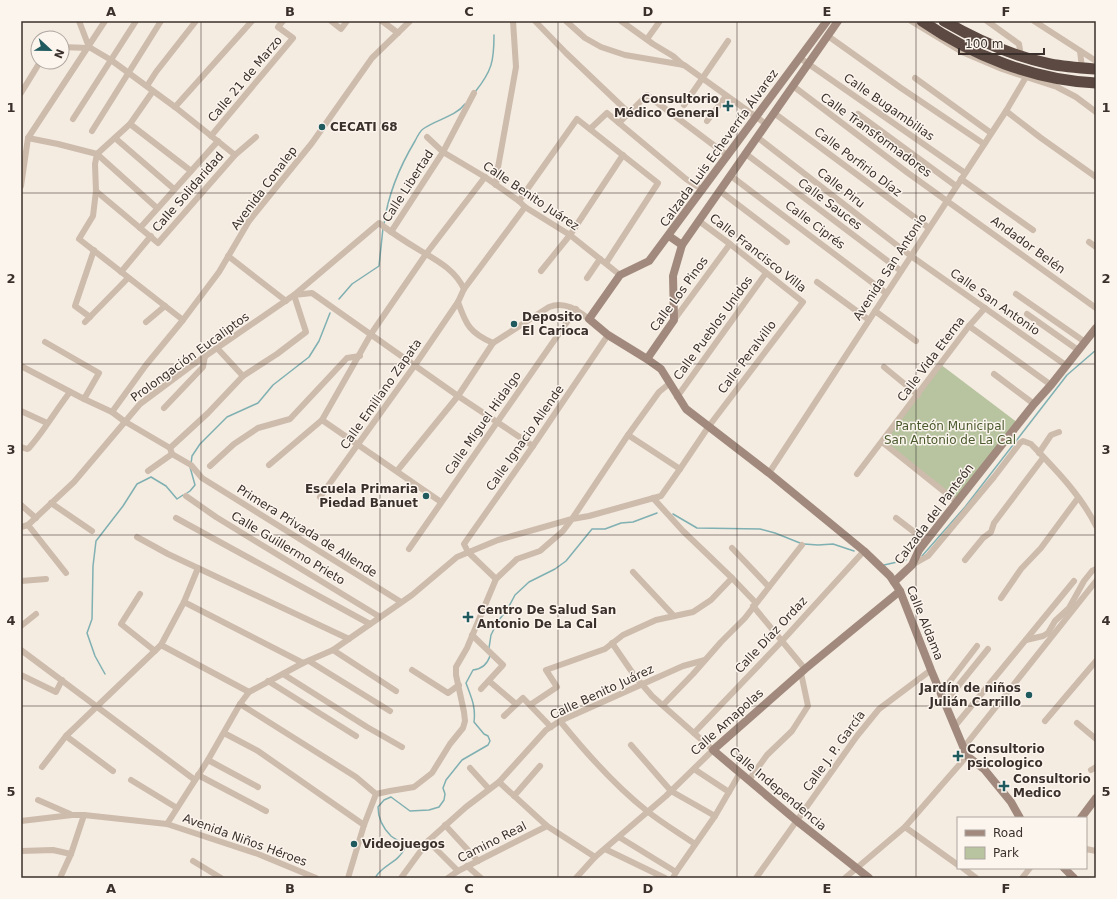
<svg xmlns="http://www.w3.org/2000/svg" width="1117" height="899" font-family="'DejaVu Sans',sans-serif">
<style>
.green{fill:#b8c4a0}
.lines{fill:none;stroke-linecap:round;stroke-linejoin:round}
.stream{stroke:#7fb0b2;stroke-width:1.5}
.street{stroke:#cdbbac;stroke-width:6}
.secondary{stroke:#a18a7d;stroke-width:8}
.highway{stroke:#5c4a42;stroke-width:11}
.grid{fill:none;stroke:#3b302b;stroke-width:1;stroke-opacity:0.55}
.poi-dot{fill:#1f5a5e;stroke:#fbf5ee;stroke-width:1.5}
.labels{text-anchor:middle;stroke-width:3;stroke-linejoin:round;paint-order:stroke}
.street-label{font-size:12px;fill:#3b302b;stroke:#fbf5ee}
.poi-label{font-size:12px;font-weight:bold;fill:#3b302b;stroke:#fbf5ee;text-anchor:start}
.park-label{font-size:12px;fill:#4a5a2e;stroke:#fbf5ee}
.neatline{fill:none;stroke:#3b302b;stroke-width:1.5}
.grid-label{font-size:13px;text-anchor:middle;font-weight:bold;fill:#3b302b}
</style>
<rect width="100%" height="100%" fill="#f4ebe1"/>
<polygon class="green" points="940,364 1018,423 957,502 882,443"/>
<g class="lines">
<g class="stream">
<path d="M475,92C492,71 494,61 494,35"/>
<path d="M384,224C388,195 400,166 415,141C417,137 420,131 423,129C437,119 455,117 465,104"/>
<polyline points="339,299 352,284 379,266 383,228"/>
<polyline points="191,464 192,456 200,444 227,417 258,403 273,385 309,357 319,341 330,313"/>
<polyline points="187,493 190,491 195,485 190,467"/>
<polyline points="673,514 697,528 760,529 775,533 800,543"/>
<polyline points="804,544 818,545 833,544 854,551"/>
<polyline points="922,556 965,507 1067,375 1096,350"/>
<polyline points="884,565 906,560"/>
<polyline points="489,648 491,635 498,621 507,610 515,595 529,582 555,569 566,561 592,529 605,529 621,523 633,522 657,513"/>
<polyline points="105,674 95,656 87,633 92,619 93,566 96,541 123,506 137,484 151,477 166,486 177,499 183,495"/>
<path d="M375,878C382,865 398,863 405,848C403,842 396,840 391,836C383,828 378,817 378,807L384,800L391,797L410,811L429,810L439,807L444,800L445,794L443,788L446,780L462,760L488,745L490,741L488,736L484,734L474,722C476,706 471,697 466,683L473,670C482,669 487,665 490,656"/>
</g>
<g class="street">
<polyline points="79,21 89,47 111,60 175,107 235,155"/>
<polyline points="331,21 341,29 347,21"/>
<polyline points="382,21 398,33"/>
<polyline points="535,21 566,53 629,113"/>
<polyline points="566,21 585,38 601,47 625,55 684,65 766,124"/>
<polyline points="621,21 653,44 673,56 683,65"/>
<polyline points="911,21 962,52 963,50"/>
<polyline points="987,21 1019,44 1021,56"/>
<polyline points="1034,21 1096,61"/>
<polyline points="828,36 901,88 984,144"/>
<polyline points="647,39 660,21"/>
<polyline points="62,47 88,48"/>
<polyline points="1080,51 1082,68"/>
<polyline points="962,52 1002,69 1057,87 1076,97 1096,112"/>
<polyline points="800,58 965,173"/>
<polyline points="915,78 991,133"/>
<polyline points="147,86 156,72 196,21"/>
<polyline points="793,86 908,173 1096,308"/>
<polyline points="153,91 130,124 97,154 95,164 96,191 93,216 79,239 183,320"/>
<polyline points="21,93 40,62"/>
<polyline points="684,105 728,41"/>
<polyline points="175,107 252,21"/>
<polyline points="1006,111 1041,138 1096,177"/>
<polyline points="774,113 929,228"/>
<polyline points="858,114 956,186"/>
<polyline points="73,119 136,21"/>
<polyline points="707,121 726,96"/>
<polyline points="619,123 647,95 728,156"/>
<polyline points="130,124 191,171"/>
<polyline points="590,129 607,113 686,179 703,190"/>
<polyline points="92,131 161,21"/>
<polyline points="211,136 293,38 278,27 283,21"/>
<polyline points="427,137 443,152 485,177 519,201 525,207 570,235 620,275"/>
<polyline points="757,137 911,256 1067,366"/>
<polyline points="28,138 58,144 97,154 157,208"/>
<polyline points="115,138 174,189"/>
<polyline points="746,154 901,271"/>
<polyline points="731,176 886,293"/>
<polyline points="961,179 1033,230"/>
<polyline points="496,185 497,173 516,67 513,21"/>
<polyline points="21,186 28,138 105,21"/>
<polyline points="96,191 158,243 235,155 256,137"/>
<polyline points="720,191 787,242"/>
<polyline points="519,201 577,119 658,183 606,263"/>
<polyline points="140,228 218,141"/>
<polyline points="391,232 443,152 474,93"/>
<polyline points="1089,242 1096,247"/>
<polyline points="228,256 286,301"/>
<polyline points="541,271 570,235 623,155"/>
<polyline points="121,272 151,236"/>
<polyline points="587,278 600,259"/>
<polyline points="817,282 869,320"/>
<polyline points="464,289 525,207"/>
<polyline points="1016,294 1085,342"/>
<polyline points="875,311 916,341"/>
<polyline points="1027,314 1078,350"/>
<polyline points="90,317 75,306 94,250"/>
<polyline points="674,320 730,244"/>
<polyline points="85,322 128,278"/>
<polyline points="146,322 165,306"/>
<polyline points="969,326 1051,385"/>
<polyline points="45,342 99,373 84,399"/>
<polyline points="217,348 243,376"/>
<polyline points="21,366 84,399 112,412 124,421 170,448 172,454 191,465 202,478 401,602"/>
<polyline points="884,367 918,395"/>
<polyline points="994,374 1034,404"/>
<polyline points="677,397 766,273"/>
<polyline points="164,408 203,367 205,356"/>
<polyline points="21,411 47,423"/>
<polyline points="112,412 146,365 183,320 219,272 249,221 312,143 372,58 410,21"/>
<polyline points="322,420 441,502"/>
<polyline points="628,435 680,469"/>
<polyline points="882,442 957,502"/>
<path d="M21,447L27,449L29,448C44,431 56,410 70,392"/>
<path d="M170,448L208,413L243,376L277,354L306,332L294,295L379,223C392,233 406,242 421,251C438,261 455,270 464,289L458,302C466,325 470,333 493,343L549,307C565,301 577,310 589,319"/>
<polyline points="1039,453 1051,435 1059,432"/>
<polyline points="269,465 322,420 371,334 426,254 485,177"/>
<polyline points="210,466 234,444 258,428 290,419 347,358 360,356"/>
<polyline points="148,471 172,454"/>
<polyline points="397,471 458,396 493,343"/>
<polyline points="769,473 1006,111 1029,72"/>
<polyline points="857,474 969,326 985,308"/>
<polyline points="186,496 216,517 380,617"/>
<polyline points="320,497 415,365 458,302"/>
<polyline points="653,498 683,531 732,578 756,603"/>
<polyline points="51,503 92,531"/>
<polyline points="21,505 36,518"/>
<polyline points="176,518 370,624"/>
<polyline points="896,518 926,541"/>
<polyline points="28,525 66,573"/>
<polyline points="21,527 28,525 74,482 140,404 191,366 294,295 312,293 458,396 533,446"/>
<polyline points="137,537 168,554 349,639"/>
<polyline points="409,549 576,309"/>
<polyline points="965,560 983,538 991,532 994,523 1043,458"/>
<path d="M912,565L928,556L994,477L1020,443L1023,441L1031,444C1055,469 1081,495 1096,526"/>
<polyline points="633,572 674,616"/>
<polyline points="496,579 468,552 464,544 533,446 608,335"/>
<polyline points="21,581 46,579"/>
<polyline points="769,587 802,545"/>
<polyline points="140,594 121,624 155,651"/>
<polyline points="1001,598 1021,569 1041,548 1078,498"/>
<polyline points="184,602 303,663"/>
<polyline points="753,606 805,669"/>
<polyline points="21,626 36,614"/>
<polyline points="472,635 503,665 481,689"/>
<polyline points="1026,640 1043,636 1048,633 1055,621 1069,608 1084,581 1092,571 1096,569"/>
<polyline points="161,645 249,692"/>
<polyline points="21,650 195,780"/>
<polyline points="333,650 396,691"/>
<polyline points="309,661 390,711"/>
<polyline points="412,670 448,693 459,685"/>
<polyline points="283,674 367,727 402,747"/>
<polyline points="21,675 56,692 62,680"/>
<polyline points="268,681 356,736"/>
<polyline points="489,681 516,704"/>
<polyline points="941,693 977,646"/>
<polyline points="944,701 950,696 988,649"/>
<polyline points="240,704 356,777 376,794"/>
<polyline points="530,705 557,687 546,670 605,649 623,635 656,620 693,612 711,600 732,578"/>
<polyline points="663,705 693,674 721,642 745,618 769,587 732,548"/>
<polyline points="504,716 523,698 551,727"/>
<path d="M560,721C586,753 614,785 647,811C662,823 679,833 695,844"/>
<polyline points="1045,721 1096,661"/>
<polyline points="1077,723 1096,739"/>
<polyline points="955,726 1074,581"/>
<polyline points="224,733 258,751 364,825"/>
<polyline points="694,733 782,641 864,551"/>
<polyline points="66,736 113,771"/>
<polyline points="631,745 671,791 715,816"/>
<polyline points="964,747 1096,581"/>
<polyline points="208,760 258,787"/>
<polyline points="42,767 66,736 161,645 184,602 198,568"/>
<polyline points="470,768 489,789"/>
<polyline points="694,769 729,792"/>
<polyline points="1091,770 1096,767"/>
<polyline points="198,775 266,811"/>
<polyline points="131,780 177,808"/>
<polyline points="749,780 767,755 792,731 808,706 801,673"/>
<polyline points="499,782 547,826 595,857"/>
<polyline points="514,796 540,766"/>
<polyline points="38,800 70,814"/>
<polyline points="21,821 72,815 84,815 167,824 258,854 316,878"/>
<polyline points="167,824 208,760 240,704 249,692 303,663 333,650 412,595 457,557 498,540 572,519 628,435 659,392 670,383"/>
<polyline points="445,825 478,861"/>
<polyline points="905,827 958,865"/>
<polyline points="619,837 676,872"/>
<polyline points="428,841 458,871"/>
<polyline points="605,849 665,878"/>
<polyline points="1086,849 1096,851"/>
<polyline points="21,851 53,850 71,854"/>
<polyline points="193,861 221,878"/>
<polyline points="467,866 481,878"/>
<polyline points="963,868 976,878"/>
<polyline points="60,878 71,854 84,815"/>
<polyline points="348,878 364,825 376,794 390,791 414,787 432,773 450,744 463,728 465,721 464,712 456,675 456,667 467,648 496,579 517,559 540,551 563,531 572,519 589,516 661,496 680,469 709,426 803,302 730,244 699,221"/>
<polyline points="401,878 428,841 466,807 499,782 546,730 560,721 683,666 705,660"/>
<polyline points="448,878 458,871 547,826"/>
<polyline points="576,878 595,857 666,796 713,750 652,696 634,675 612,643"/>
<polyline points="673,878 676,872 715,816 740,773"/>
<polyline points="756,878 857,736 879,709 931,670"/>
<polyline points="845,878 905,827 967,756"/>
<polyline points="1022,878 1030,868"/>
</g>
<g class="secondary">
<polyline points="827,21 649,261 620,275 589,319 608,335 647,359 661,369 686,409 769,473 864,551 890,576 900,591 931,670 967,756 984,769 1011,802 1020,818"/>
<polyline points="669,236 682,245"/>
<polyline points="647,359 674,320 673,276 682,245 838,21"/>
<polyline points="894,582 912,565 919,550 926,541 1034,404 1051,385 1096,328"/>
<polyline points="1081,818 1096,798"/>
<polyline points="1064,868 1074,878"/>
<polyline points="869,878 797,821 713,750 805,669 900,591"/>
</g>
<g class="highway">
<path d="M922,21C973,56 1034,80 1096,83"/>
<path d="M944,21C977,40 1012,56 1050,64C1065,67 1081,68 1096,69"/>
</g>
</g>
<path class="grid" d="M201,21V878M380,21V878M558,21V878M737,21V878M916,21V878M21,193H1096M21,364H1096M21,535H1096M21,706H1096"/>
<g class="poi-dot">
<path d="M726 100h4v4h4v4h-4v4h-4v-4h-4v-4h4z"/>
<circle cx="322" cy="127" r="4"/>
<circle cx="514" cy="324" r="4"/>
<circle cx="426" cy="496" r="4"/>
<path d="M466 611h4v4h4v4h-4v4h-4v-4h-4v-4h4z"/>
<circle cx="1029" cy="695" r="4"/>
<path d="M956 750h4v4h4v4h-4v4h-4v-4h-4v-4h4z"/>
<path d="M1002 780h4v4h4v4h-4v4h-4v-4h-4v-4h4z"/>
<circle cx="354" cy="844" r="4"/>
</g>
<g class="labels">
<g class="street-label">
<text transform="translate(245 79) rotate(-50)" y="4">Calle 21 de Marzo</text>
<text transform="translate(889 107) rotate(35)" y="4">Calle Bugambilias</text>
<text transform="translate(876 135) rotate(36)" y="4">Calle Transformadores</text>
<text transform="translate(719 148) rotate(-54)" y="4">Calzada Luis Echeverría Álvarez</text>
<text transform="translate(858 162) rotate(37)" y="4">Calle Porfirio Díaz</text>
<text transform="translate(408 186) rotate(-57)" y="4">Calle Libertad</text>
<text transform="translate(264 188) rotate(-53)" y="4">Avenida Conalep</text>
<text transform="translate(841 188) rotate(38)" y="4">Calle Piru</text>
<text transform="translate(188 192) rotate(-49)" y="4">Calle Solidaridad</text>
<text transform="translate(531 196) rotate(34)" y="4">Calle Benito Juárez</text>
<text transform="translate(830 204) rotate(37)" y="4">Calle Sauces</text>
<text transform="translate(815 225) rotate(37)" y="4">Calle Ciprés</text>
<text transform="translate(1028 245) rotate(36)" y="4">Andador Belén</text>
<text transform="translate(758 253) rotate(38)" y="4">Calle Francisco Villa</text>
<text transform="translate(890 267) rotate(-57)" y="4">Avenida San Antonio</text>
<text transform="translate(679 294) rotate(-54)" y="4">Calle Los Pinos</text>
<text transform="translate(995 302) rotate(35)" y="4">Calle San Antonio</text>
<text transform="translate(713 328) rotate(-54)" y="4">Calle Pueblos Unidos</text>
<text transform="translate(190 357) rotate(-36)" y="4">Prolongación Eucaliptos</text>
<text transform="translate(747 357) rotate(-53)" y="4">Calle Peralvillo</text>
<text transform="translate(931 359) rotate(-53)" y="4">Calle Vida Eterna</text>
<text transform="translate(381 394) rotate(-55)" y="4">Calle Emiliano Zapata</text>
<text transform="translate(483 423) rotate(-55)" y="4">Calle Miguel Hidalgo</text>
<text transform="translate(525 438) rotate(-55)" y="4">Calle Ignacio Allende</text>
<text transform="translate(934 514) rotate(-53)" y="4">Calzada del Panteón</text>
<text transform="translate(307 531) rotate(32)" y="4">Primera Privada de Allende</text>
<text transform="translate(288 548) rotate(31)" y="4">Calle Guillermo Prieto</text>
<text transform="translate(925 623) rotate(68)" y="4">Calle Aldama</text>
<text transform="translate(771 635) rotate(-47)" y="4">Calle Díaz Ordaz</text>
<text transform="translate(602 692) rotate(-25)" y="4">Calle Benito Juárez</text>
<text transform="translate(727 722) rotate(-42)" y="4">Calle Amapolas</text>
<text transform="translate(834 751) rotate(-54)" y="4">Calle J. P. García</text>
<text transform="translate(778 789) rotate(40)" y="4">Calle Independencia</text>
<text transform="translate(245 840) rotate(20)" y="4">Avenida Niños Héroes</text>
<text transform="translate(492 842) rotate(-27)" y="4">Camino Real</text>
</g>
<g class="poi-label">
<text x="719" y="103" text-anchor="end">Consultorio<tspan x="719" dy="14">Médico General</tspan></text>
<text x="330" y="131">CECATI 68</text>
<text x="522" y="321">Deposito<tspan x="522" dy="14">El Carioca</tspan></text>
<text x="418" y="493" text-anchor="end">Escuela Primaria<tspan x="418" dy="14">Piedad Banuet</tspan></text>
<text x="477" y="614">Centro De Salud San<tspan x="477" dy="14">Antonio De La Cal</tspan></text>
<text x="1021" y="692" text-anchor="end">Jardín de niños<tspan x="1021" dy="14">Julián Carrillo</tspan></text>
<text x="967" y="753">Consultorio<tspan x="967" dy="14">psicologico</tspan></text>
<text x="1013" y="783">Consultorio<tspan x="1013" dy="14">Medico</tspan></text>
<text x="362" y="848">Videojuegos</text>
</g>
<g class="park-label">
<text x="950" y="430">Panteón Municipal<tspan x="950" dy="14">San Antonio de La Cal</tspan></text>
</g>
</g>
<rect width="1117" height="899" fill="none" stroke="#fbf5ee" stroke-width="44"/>
<rect x="957" y="817" width="130" height="52" fill="#fbf5ee" stroke="#aea6a0"/>
<rect x="965" y="830" width="20" height="6" fill="#a18a7d" stroke="#aea6a0"/>
<text x="993" y="837" font-size="12" fill="#3b302b">Road</text>
<rect x="965" y="847" width="20" height="12" fill="#b8c4a0" stroke="#aea6a0"/>
<text x="993" y="857" font-size="12" fill="#3b302b">Park</text>
<g transform="translate(50 50) rotate(112)"><circle r="19" fill="#fbf5ee" stroke="#aea6a0"/>
<path d="M0-3L7 15L0 10L-7 15Z" fill="#1f5a5e"/>
<text y="-6" font-size="11" font-weight="bold" text-anchor="middle" fill="#3b302b">N</text>
</g>
<path d="M959 48v6h85v-6" fill="none" stroke="#3b302b" stroke-width="2"/>
<text x="965" y="48" font-size="12" fill="#3b302b" stroke="#fbf5ee" stroke-width="3" paint-order="stroke">100 m</text>
<rect x="22" y="22" width="1073" height="855" class="neatline"/>
<g class="grid-label">
<text x="111" y="16">A</text>
<text x="290" y="16">B</text>
<text x="469" y="16">C</text>
<text x="648" y="16">D</text>
<text x="827" y="16">E</text>
<text x="1006" y="16">F</text>
<text x="11" y="112">1</text>
<text x="1106" y="112">1</text>
<text x="11" y="283">2</text>
<text x="1106" y="283">2</text>
<text x="11" y="454">3</text>
<text x="1106" y="454">3</text>
<text x="11" y="625">4</text>
<text x="1106" y="625">4</text>
<text x="11" y="796">5</text>
<text x="1106" y="796">5</text>
<text x="111" y="893">A</text>
<text x="290" y="893">B</text>
<text x="469" y="893">C</text>
<text x="648" y="893">D</text>
<text x="827" y="893">E</text>
<text x="1006" y="893">F</text>
</g>
</svg>
